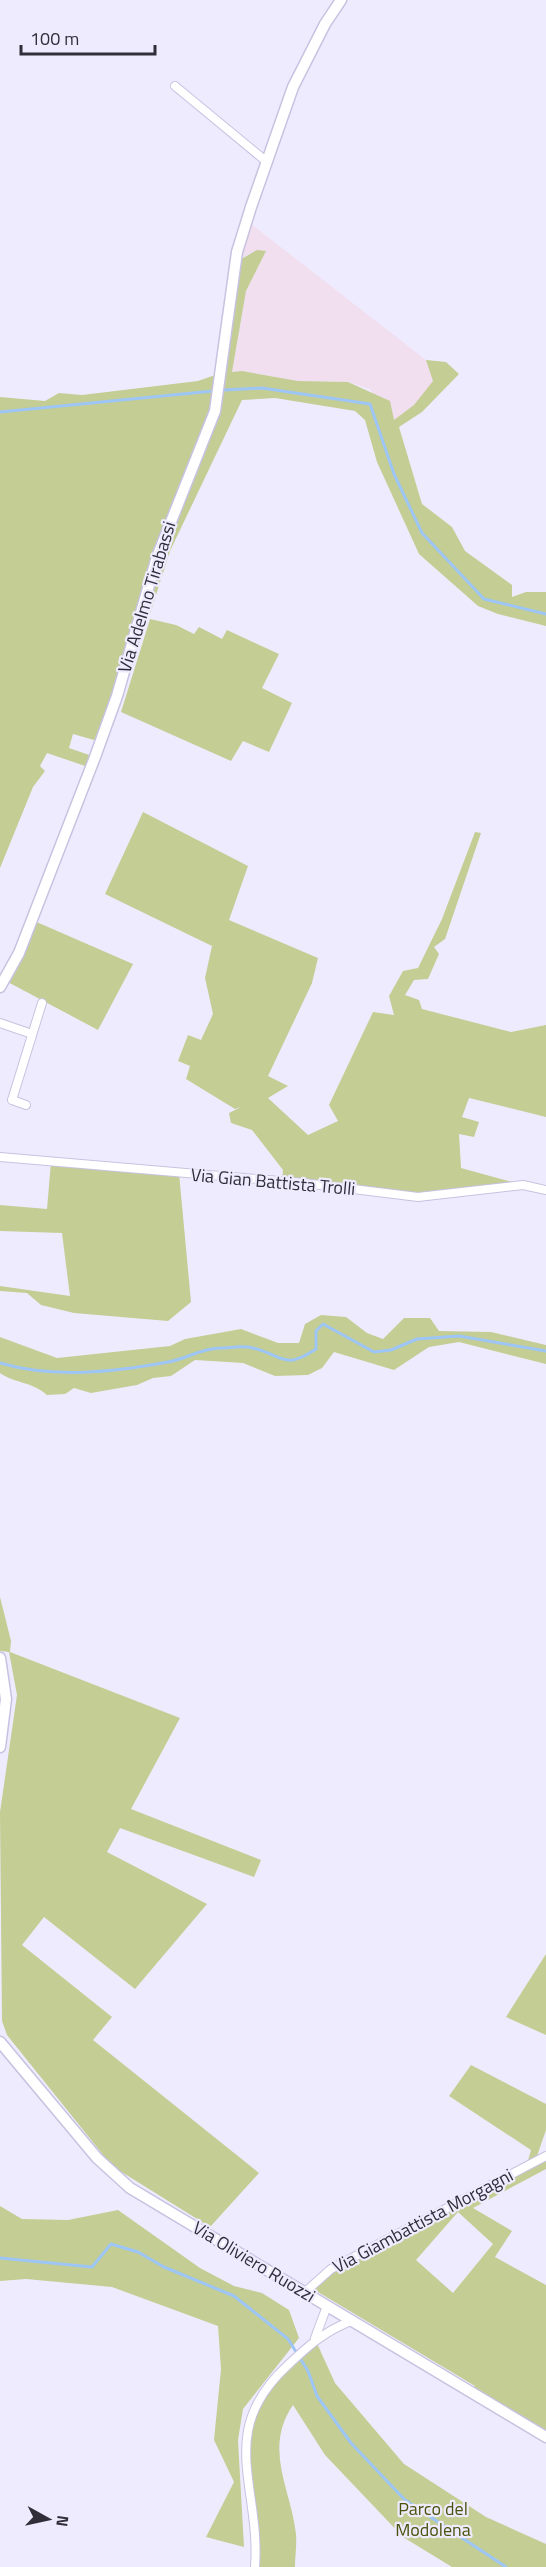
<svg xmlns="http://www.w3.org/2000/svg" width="546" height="2567" font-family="'Titillium Web',sans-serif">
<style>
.commercial{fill:#f1deee}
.green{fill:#c4cd93;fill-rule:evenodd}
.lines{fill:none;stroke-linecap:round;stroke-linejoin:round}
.stream{stroke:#9dc5f5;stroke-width:3}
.street-casing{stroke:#c8c2e0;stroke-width:10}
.secondary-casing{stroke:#c8c2e0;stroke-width:13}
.street{stroke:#fff;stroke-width:8}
.secondary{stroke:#fff;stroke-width:10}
.labels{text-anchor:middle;stroke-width:4.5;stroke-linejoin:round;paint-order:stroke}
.street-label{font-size:18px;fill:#312e3a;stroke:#efebff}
.park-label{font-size:18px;fill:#4b520b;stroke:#efebff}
</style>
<rect width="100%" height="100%" fill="#efebff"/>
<polygon class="commercial" points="246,220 449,378 394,426 370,389 348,382 298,381 242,371 232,372 246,291 266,251 250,253 236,262"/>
<g class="green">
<polygon points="257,250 266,251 246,291 232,372 242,371 298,381 348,382 390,401 394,420 414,405 433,381 426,360 446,362 459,374 422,412 399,427 422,504 452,527 465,551 512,585 512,597 526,592 546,592 546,626 498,614 478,606 419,554 377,462 365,420 355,411 275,398 242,400 170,551 150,614 142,610 101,742 73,734 69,748 95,757 91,768 47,753 40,766 45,771 33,787 0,868 0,397 45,401 59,393 82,395 198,381 221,373 236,262"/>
<polygon points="150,619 176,625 194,634 199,627 222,639 227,630 279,654 262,688 292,703 269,752 243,741 231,761 121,712"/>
<polygon points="143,812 248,866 229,920 318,958 312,983 268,1076 288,1086 268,1098 308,1135 338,1121 329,1105 373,1012 394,1015 389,996 403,971 418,968 442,919 475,832 481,833 445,939 434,947 439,954 428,979 414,980 405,995 419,1000 422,1009 511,1032 546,1025 546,1117 469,1098 462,1117 479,1122 474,1137 459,1134 461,1168 523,1185 418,1197 282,1181 283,1170 252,1130 231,1123 229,1113 241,1107 235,1109 186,1079 190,1066 178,1061 188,1035 201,1040 213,1014 205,978 212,946 105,894"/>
<polygon points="32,920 133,964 98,1030 4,980"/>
<polygon points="51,1162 179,1173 191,1302 168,1321 74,1313 41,1305 27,1293 0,1291 0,1286 70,1296 62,1233 0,1231 0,1205 47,1209"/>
<path d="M321,1315L346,1317L367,1333L383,1339L404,1318H430L439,1331L491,1332L546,1345V1364L459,1342L429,1347L394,1370L334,1352L322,1368L308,1375L275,1376L243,1363L195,1360L171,1376L153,1378L137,1385L91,1393L74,1388L65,1394L47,1395C31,1381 16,1384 0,1373V1337L57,1358L170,1346L185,1339L241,1329L278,1343H299L305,1324Z"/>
<polygon points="0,1597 11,1641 10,1652 180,1718 131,1809 261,1860 254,1877 120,1828 107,1852 207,1904 135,1989 44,1917 22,1945 112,2017 93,2040 259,2173 210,2227 112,2166 7,2035 2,2021 0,1812 17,1695 9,1652 0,1651"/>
<polygon points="546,1954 546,2035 506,2017"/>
<path d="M471,2065L546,2104V2130L535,2162L546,2156V2169L473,2208L512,2231L495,2257L546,2285V2430L543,2429L540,2434L471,2392L475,2386L313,2289L329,2274L462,2205L526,2168L531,2150L449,2096ZM458,2212L493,2244L453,2293L416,2260Z"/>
<polygon points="0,2206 22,2219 68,2220 118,2210 200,2268 234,2286 262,2293 289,2310 299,2338 243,2409 238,2440 244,2547 206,2537 234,2482 214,2440 221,2369 218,2326 112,2287 26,2279 0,2281"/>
<path d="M315,2339L335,2383L404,2464L486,2517L546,2544V2567H452L403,2537L325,2455L293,2405C263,2449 291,2489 296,2534C297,2545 295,2556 295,2567H255L246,2456L253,2408Z"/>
</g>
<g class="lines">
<g class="stream">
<polyline points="224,390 262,388 370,404 394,474 422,533 484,599 546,614"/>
<polyline points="0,412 213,391"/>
<path d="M0,1363C54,1379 114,1372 168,1362C187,1359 201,1348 221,1348C230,1348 243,1345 253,1348C283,1355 283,1371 316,1349V1331L323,1324L374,1352L391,1350L417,1339L459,1336L546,1351"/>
<polyline points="0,2258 92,2267 111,2244 138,2252 164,2267 234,2296 288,2339 308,2371 317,2396 351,2443 405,2500 506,2567"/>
</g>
<g class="street-casing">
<g id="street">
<polyline points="175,86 267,162"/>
<polyline points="0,1023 32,1034"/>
<polyline points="26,1105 12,1100 42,1003"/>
<polyline points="0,1157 304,1183 418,1197 523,1185 546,1190"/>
<polyline points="304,2293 331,2269 546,2156"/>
<polyline points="315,2338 327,2306"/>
<path d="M255,2567C261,2486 215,2432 288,2365C308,2346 325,2331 351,2321"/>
</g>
</g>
<g class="secondary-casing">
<g id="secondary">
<polyline points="0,987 19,953 95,757 117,696 157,557 215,411 237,252 251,207 293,87 325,24 341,0"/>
<polyline points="0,1658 6,1699 0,1747"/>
<polyline points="0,2042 97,2158 130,2188 546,2437"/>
</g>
</g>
<use href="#street" class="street"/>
<use href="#secondary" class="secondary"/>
</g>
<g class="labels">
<g class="street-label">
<text transform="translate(147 597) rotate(-73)" y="6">Via Adelmo Tirabassi</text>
<text transform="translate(273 1182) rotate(5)" y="6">Via Gian Battista Trolli</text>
<text transform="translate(423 2221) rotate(-28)" y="6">Via Giambattista Morgagni</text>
<text transform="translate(254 2262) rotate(31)" y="6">Via Oliviero Ruozzi</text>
</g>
<g class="park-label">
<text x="433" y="2515">Parco del<tspan x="433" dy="21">Modolena</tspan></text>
</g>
</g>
<g transform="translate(48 2519) rotate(98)" stroke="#efebff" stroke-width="4.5" paint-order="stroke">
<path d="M0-4.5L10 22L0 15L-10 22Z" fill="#312e3a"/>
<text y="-9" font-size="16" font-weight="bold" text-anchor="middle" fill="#312e3a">N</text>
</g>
<path d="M21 45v9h134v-9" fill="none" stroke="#312e3a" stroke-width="3"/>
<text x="30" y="45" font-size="18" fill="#312e3a" stroke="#efebff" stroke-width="4.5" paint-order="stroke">100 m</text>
</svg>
